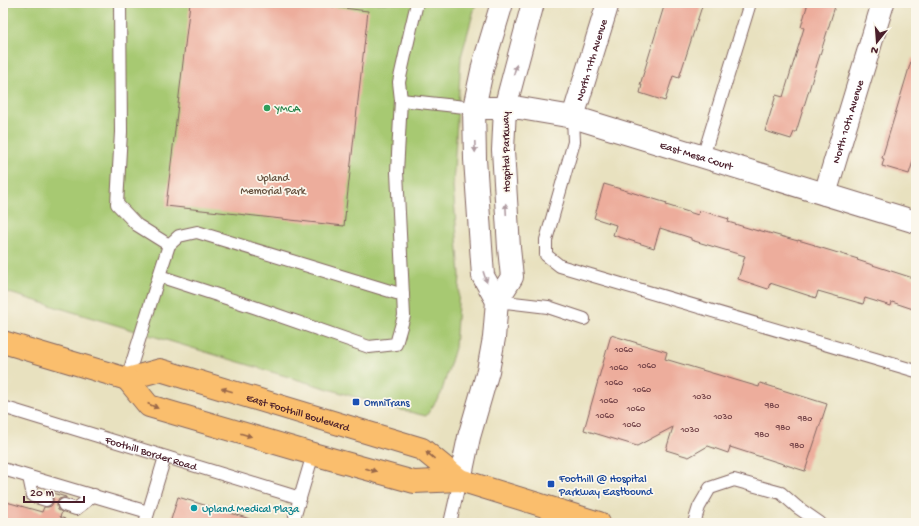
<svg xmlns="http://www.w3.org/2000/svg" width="919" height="526" font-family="'Gochi Hand',sans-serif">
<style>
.green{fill:#a7c972;stroke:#78744e}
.building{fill:#edad9c}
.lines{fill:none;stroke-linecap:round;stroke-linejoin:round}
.lane-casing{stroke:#81635f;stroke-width:14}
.street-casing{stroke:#81635f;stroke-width:24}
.primary-casing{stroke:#81635f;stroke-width:24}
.lane{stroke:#fff;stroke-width:12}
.street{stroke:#fff;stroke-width:22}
.primary{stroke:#fabe6d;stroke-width:22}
.oneway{fill:#ae9aa0}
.oneway2{fill:#996749}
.leisure-dot{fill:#2e9e5b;stroke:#fbf7ec;stroke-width:1.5}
.transit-dot{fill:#1a4fb4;stroke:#fbf7ec;stroke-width:1.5}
.culture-dot{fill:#0f9aa8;stroke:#fbf7ec;stroke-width:1.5}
.labels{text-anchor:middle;stroke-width:3.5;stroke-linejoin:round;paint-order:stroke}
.number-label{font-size:9px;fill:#734247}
.street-label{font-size:11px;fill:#4a1f2b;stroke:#fbf7ec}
.leisure-label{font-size:11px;fill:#27864d;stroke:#fbf7ec;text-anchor:start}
.park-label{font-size:11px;fill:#665240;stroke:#fbf7ec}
.transit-label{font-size:11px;fill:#164399;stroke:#fbf7ec;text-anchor:start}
.culture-label{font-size:11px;fill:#0d838f;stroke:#fbf7ec;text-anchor:start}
</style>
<rect width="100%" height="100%" fill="#fbf7ec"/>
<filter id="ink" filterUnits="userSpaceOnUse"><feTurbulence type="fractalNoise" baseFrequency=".025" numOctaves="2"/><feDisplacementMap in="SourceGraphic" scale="8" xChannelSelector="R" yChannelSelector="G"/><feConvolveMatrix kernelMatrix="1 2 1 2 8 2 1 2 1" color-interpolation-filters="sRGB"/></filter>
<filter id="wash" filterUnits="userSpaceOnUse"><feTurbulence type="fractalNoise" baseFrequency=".012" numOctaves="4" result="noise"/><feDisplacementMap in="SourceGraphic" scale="16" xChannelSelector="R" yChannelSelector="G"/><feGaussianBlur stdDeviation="0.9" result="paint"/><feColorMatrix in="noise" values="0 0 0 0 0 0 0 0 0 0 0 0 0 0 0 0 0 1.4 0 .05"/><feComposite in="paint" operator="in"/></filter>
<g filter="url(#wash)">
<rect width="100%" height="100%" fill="#e8e1bf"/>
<polygon class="green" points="3,3 476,3 461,57 453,186 460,275 455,348 441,394 426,416 385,406 3,291"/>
<g id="blocks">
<g class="building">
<polygon points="190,3 302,3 368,11 344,226 166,206"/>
<polygon points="665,3 703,3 679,78 673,76 665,101 640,93 642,85 640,85"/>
<polygon points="808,3 836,3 796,132 794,132 791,139 765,131 776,95 783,97 804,28 801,27"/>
<polygon points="912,58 916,59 916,152 909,174 882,166 884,159 882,158"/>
<polygon points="604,184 667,203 666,205 698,215 699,210 729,219 728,222 758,231 758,230 798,241 798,240 815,245 815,246 858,259 857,260 916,279 916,310 892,302 891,306 865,298 863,304 818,291 816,298 770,283 768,289 738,279 745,256 691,240 691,238 660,228 654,248 613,235 616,225 594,218"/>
<polygon points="611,335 667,352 665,359 759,387 760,383 827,404 805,471 730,447 728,453 708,446 689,457 666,450 673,427 637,446 584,430"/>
<polygon points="49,492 66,497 66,498 63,498 59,499 57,503 57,506 58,510 62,512 60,517 65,519 64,523 3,523 3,501 42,512 44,507 48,507 51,506 53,503 53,498 51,495 48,493"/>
<polygon points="178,497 250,519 250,523 170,523"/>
</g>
</g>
</g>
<g filter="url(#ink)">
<use href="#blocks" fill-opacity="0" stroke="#81635f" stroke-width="1"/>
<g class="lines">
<g class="lane-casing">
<g id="lane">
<polyline points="120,3 121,132 117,204 137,225 169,245"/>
<polyline points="401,100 399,82 411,28 417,3"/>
<polyline points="573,117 574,142 546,240 546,255 560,266 916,371"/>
<polyline points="703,157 750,3"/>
<polyline points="159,276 169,245 179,236 197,232 403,295"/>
<polyline points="497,301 548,307 584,319"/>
<polyline points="127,379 159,276 254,307 369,347 396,344 404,316 397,172 401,100 474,108"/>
<path id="s1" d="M3,407L300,498"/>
<polyline points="3,469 148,512"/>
<polyline points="29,477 33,496 46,500"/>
<polyline points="64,505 76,509 94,495"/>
<polyline points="295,515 313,454"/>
<polyline points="145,523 165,457"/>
<polyline points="450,523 460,480"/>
<polyline points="694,523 699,507 710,488 734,480 781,493 797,507 820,523"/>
</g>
</g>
<g class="street-casing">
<g id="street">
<path id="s2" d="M474,108H520L573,117L916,222"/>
<path id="s3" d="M573,117L608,3"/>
<path id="s4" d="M825,194L883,3"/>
<polyline points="497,301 483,276 475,159 474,108 483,66 502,3"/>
<polyline points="460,480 469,437 488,371 494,338 497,301 512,277 509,248 503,150 505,108 533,3"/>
</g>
</g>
<g class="primary-casing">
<g id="primary">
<path id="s5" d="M3,342L127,379L160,370L422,449L460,480"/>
<polyline points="127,379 149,406 313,454 414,482 460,480 599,523"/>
</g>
</g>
<use href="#lane" class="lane"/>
<use href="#street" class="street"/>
<use href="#primary" class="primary"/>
</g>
<defs><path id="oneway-solid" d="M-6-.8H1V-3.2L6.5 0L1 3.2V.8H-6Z"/></defs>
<g class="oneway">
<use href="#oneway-solid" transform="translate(515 70) rotate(-75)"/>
<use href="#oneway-solid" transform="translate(475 147) rotate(88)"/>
<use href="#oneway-solid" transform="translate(506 209) rotate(-93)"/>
<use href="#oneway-solid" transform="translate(485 277) rotate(71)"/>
</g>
<g class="oneway2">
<use href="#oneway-solid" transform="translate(227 390) rotate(-163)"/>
<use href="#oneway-solid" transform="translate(153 406) rotate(25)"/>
<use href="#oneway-solid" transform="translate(246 435) rotate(16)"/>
<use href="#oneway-solid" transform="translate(430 455) rotate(-140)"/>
<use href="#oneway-solid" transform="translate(371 470) rotate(16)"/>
</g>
</g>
<circle class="leisure-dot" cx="267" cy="108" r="4"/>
<g class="transit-dot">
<rect x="352" y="398" width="8" height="8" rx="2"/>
<rect x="547" y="480" width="8" height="8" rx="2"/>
</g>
<circle class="culture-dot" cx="194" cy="508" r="4"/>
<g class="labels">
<g class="number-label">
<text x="624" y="352">1060</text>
<text x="647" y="368">1060</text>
<text x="619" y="370">1060</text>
<text x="614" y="385">1060</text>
<text x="642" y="392">1060</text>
<text x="702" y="399">1030</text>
<text x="609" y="403">1060</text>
<text x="772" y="408">980</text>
<text x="636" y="411">1060</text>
<text x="605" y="418">1060</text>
<text x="723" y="419">1030</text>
<text x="805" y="421">980</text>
<text x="632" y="427">1060</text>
<text x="783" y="430">980</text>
<text x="690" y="432">1030</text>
<text x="762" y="437">980</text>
<text x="797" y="448">980</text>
</g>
<g class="street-label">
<text dy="4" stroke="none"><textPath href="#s3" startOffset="60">North 11th Avenue</textPath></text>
<text dy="4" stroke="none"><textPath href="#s4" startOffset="76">North 10th Avenue</textPath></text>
<text transform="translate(505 152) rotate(-91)" y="4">Hospital Parkway</text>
<text dy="4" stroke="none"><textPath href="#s2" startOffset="229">East Mesa Court</textPath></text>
<text dy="4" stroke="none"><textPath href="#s5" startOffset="308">East Foothill Boulevard</textPath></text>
<text dy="4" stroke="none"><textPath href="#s1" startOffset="155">Foothill Border Road</textPath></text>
</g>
<g class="leisure-label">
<text x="275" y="112">YMCA</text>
</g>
<g class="park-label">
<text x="273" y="181">Upland<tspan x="273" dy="13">Memorial Park</tspan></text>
</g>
<g class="transit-label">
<text x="364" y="406">OmniTrans</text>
<text x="559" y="482">Foothill @ Hospital<tspan x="559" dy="13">Parkway Eastbound</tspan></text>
</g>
<g class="culture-label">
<text x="202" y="512">Upland Medical Plaza</text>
</g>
</g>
<rect width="919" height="526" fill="none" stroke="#fbf7ec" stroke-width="16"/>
<g transform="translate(877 42) rotate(197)" stroke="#fbf7ec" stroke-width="3" paint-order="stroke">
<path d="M0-3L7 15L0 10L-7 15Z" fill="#4a1f2b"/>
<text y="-6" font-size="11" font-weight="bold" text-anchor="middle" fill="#4a1f2b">N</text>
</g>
<path d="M24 496v6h60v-6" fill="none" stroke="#4a1f2b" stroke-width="2"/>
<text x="30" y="496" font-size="12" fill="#4a1f2b" stroke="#fbf7ec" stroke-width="3" paint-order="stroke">20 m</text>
</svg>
